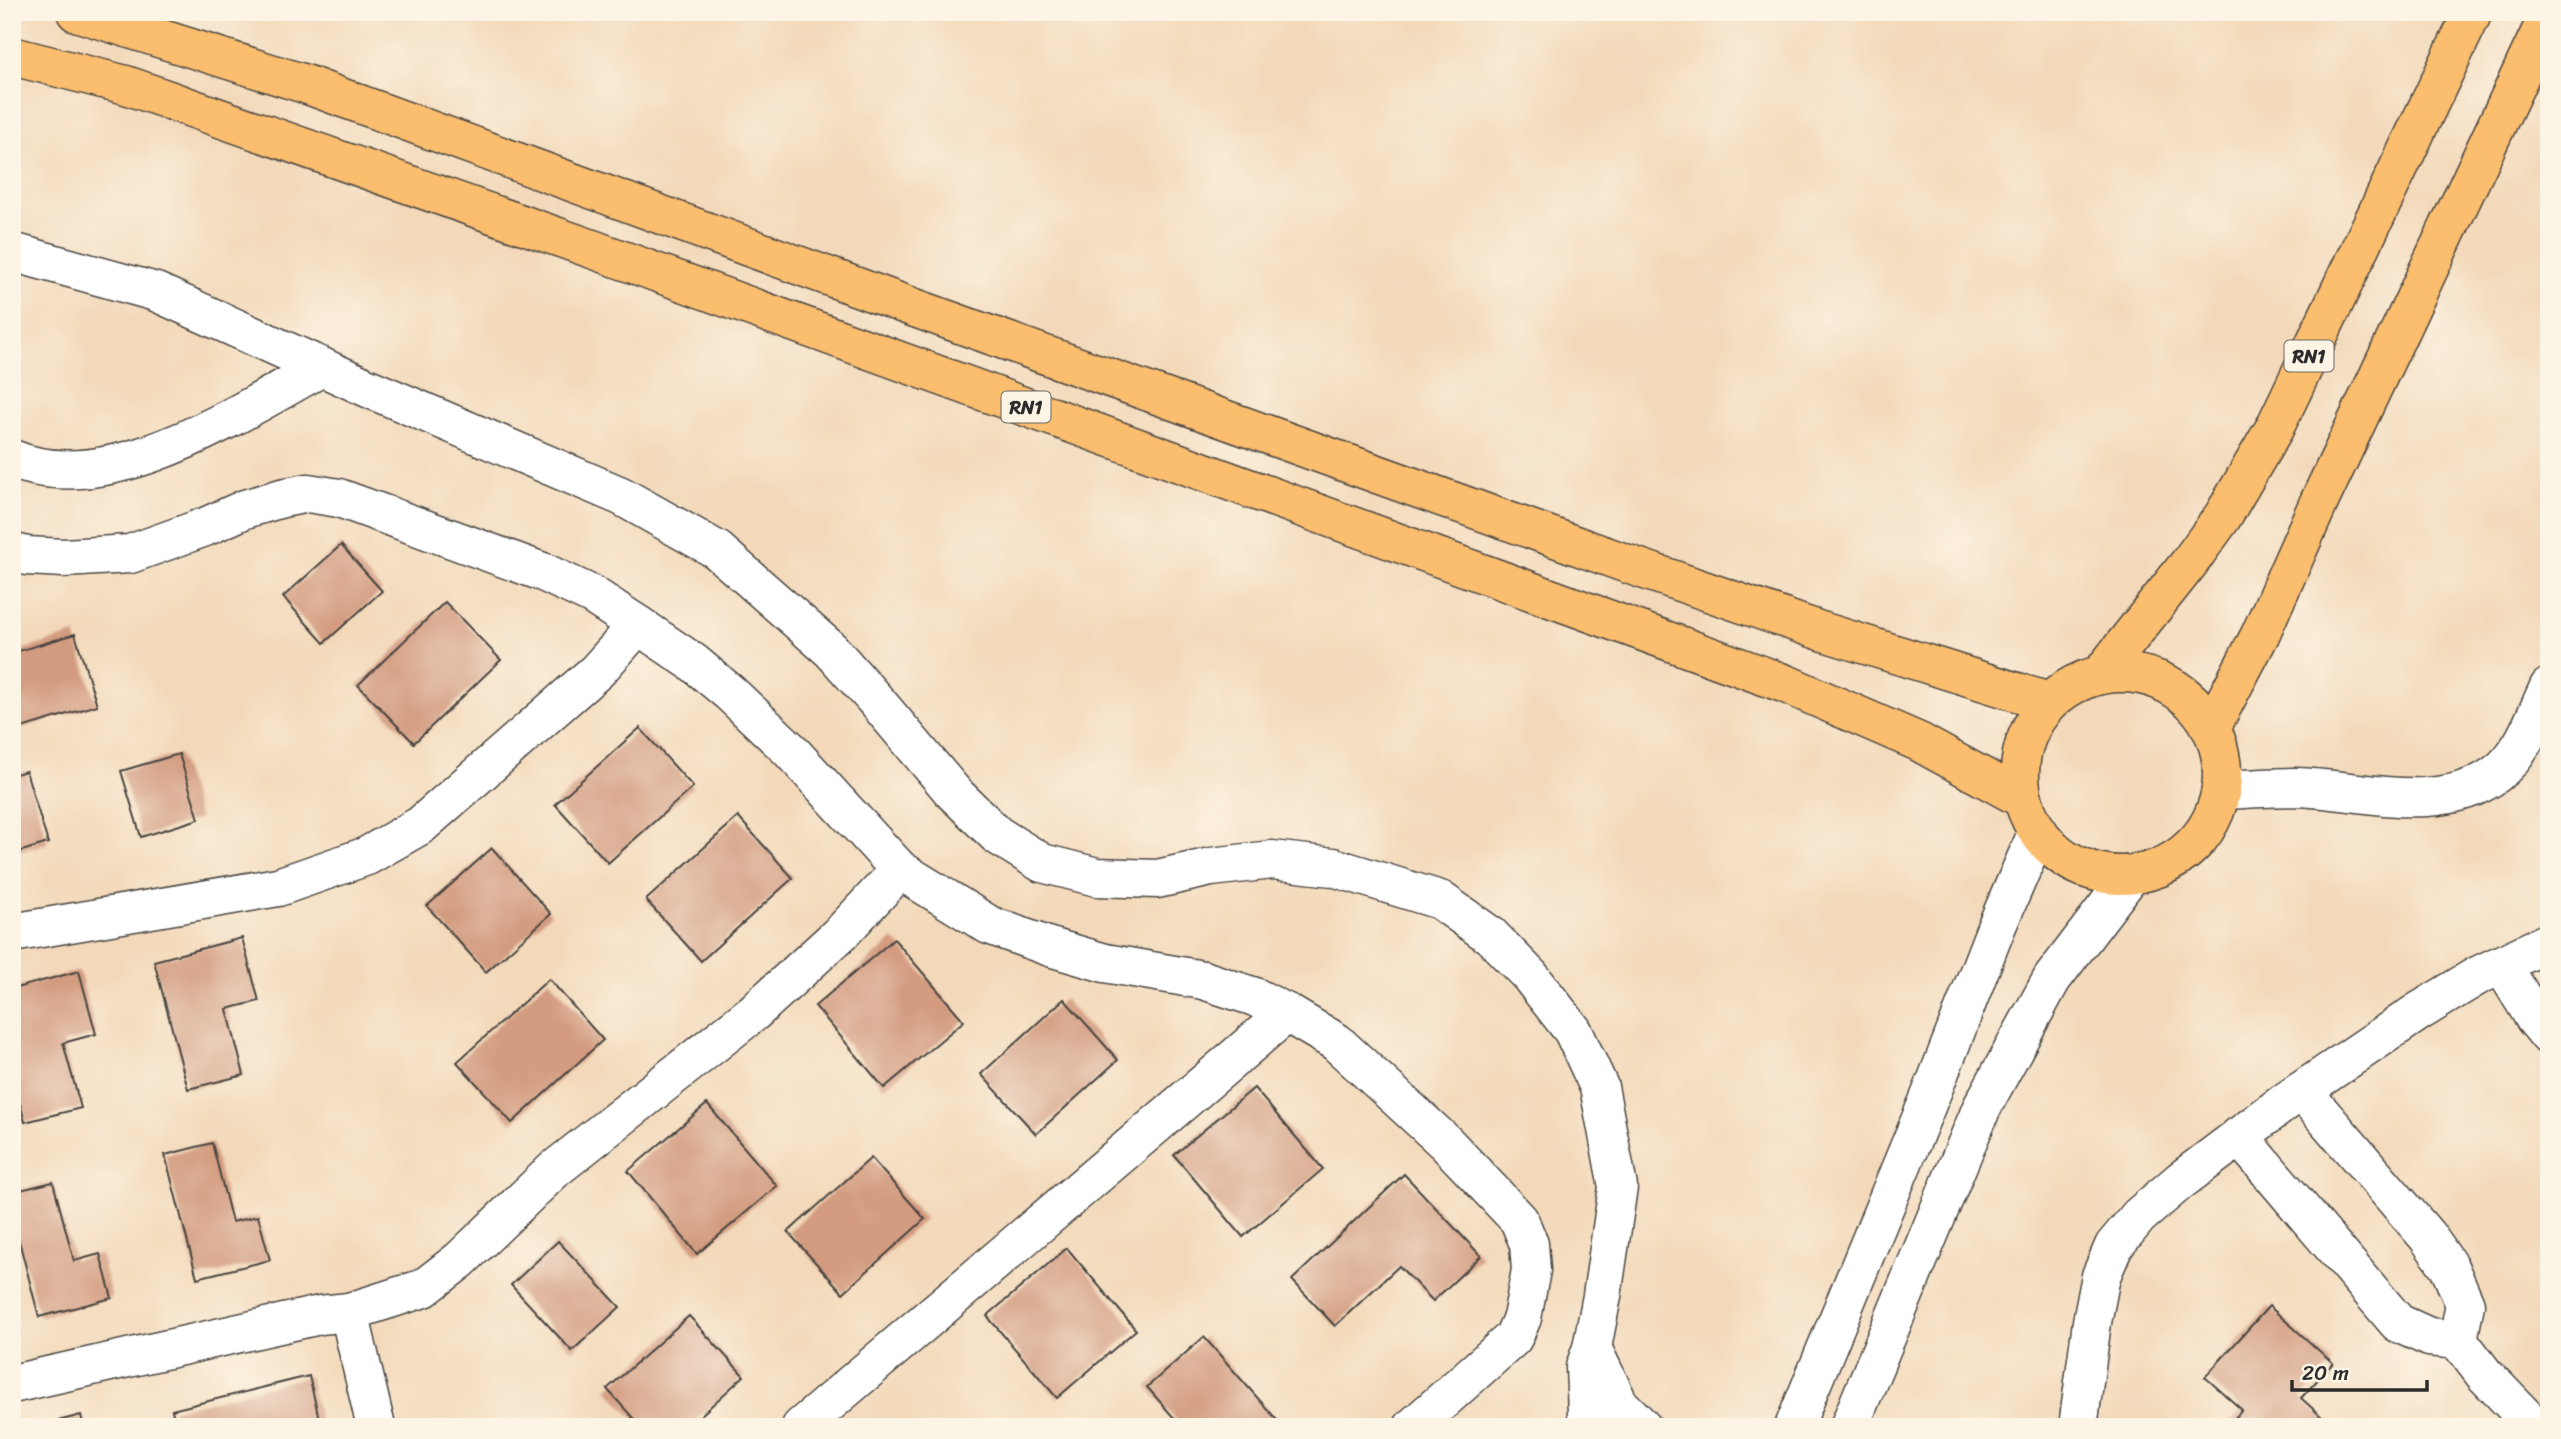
<svg xmlns="http://www.w3.org/2000/svg" width="2561" height="1439" font-family="Sriracha,sans-serif">
<style>
.building{fill:#d39b80}
.lines{fill:none;stroke-linecap:round;stroke-linejoin:round}
.minor-casing{stroke:#494540;stroke-width:41}
.highway-casing{stroke:#494540;stroke-width:41}
.minor{stroke:#fff;stroke-width:38}
.highway{stroke:#fbbd6e;stroke-width:38}
.labels{text-anchor:middle;stroke-width:7;stroke-linejoin:round;paint-order:stroke}
.shield{fill:#fcf5e5;stroke:#6a6863;stroke-width:2}
.shield-label{font-size:19px;font-weight:bold;fill:#2b2b2b}
</style>
<rect width="100%" height="100%" fill="#fcf5e5"/>
<filter id="ink" filterUnits="userSpaceOnUse"><feTurbulence type="fractalNoise" baseFrequency=".0143" numOctaves="2"/><feDisplacementMap in="SourceGraphic" scale="14" xChannelSelector="R" yChannelSelector="G"/><feConvolveMatrix kernelMatrix="1 2 1 2 8 2 1 2 1" color-interpolation-filters="sRGB"/></filter>
<filter id="wash" filterUnits="userSpaceOnUse"><feTurbulence type="fractalNoise" baseFrequency=".00686" numOctaves="4" result="noise"/><feDisplacementMap in="SourceGraphic" scale="28" xChannelSelector="R" yChannelSelector="G"/><feGaussianBlur stdDeviation="1.57" result="paint"/><feColorMatrix in="noise" values="0 0 0 0 0 0 0 0 0 0 0 0 0 0 0 0 0 1.4 0 .05"/><feComposite in="paint" operator="in"/></filter>
<g filter="url(#wash)">
<rect width="100%" height="100%" fill="#f3d9ba"/>
<g id="blocks">
<g class="building">
<polygon points="341,545 382,591 324,643 283,597"/>
<polygon points="445,602 501,660 414,743 358,685"/>
<polygon points="75,634 97,705 12,731 12,653"/>
<polygon points="640,728 693,787 608,863 555,804"/>
<polygon points="179,754 199,819 141,837 121,771"/>
<polygon points="26,771 48,843 12,854 12,775"/>
<polygon points="738,817 793,878 701,961 646,900"/>
<polygon points="492,848 551,914 486,972 427,906"/>
<polygon points="242,938 259,1001 227,1009 244,1075 188,1089 154,961"/>
<polygon points="894,939 964,1021 884,1088 815,1006"/>
<polygon points="79,971 96,1034 63,1043 81,1108 25,1122 12,1075 12,989"/>
<polygon points="549,979 603,1040 512,1123 457,1062"/>
<polygon points="1064,999 1118,1060 1036,1134 981,1074"/>
<polygon points="1254,1088 1323,1169 1243,1237 1174,1155"/>
<polygon points="707,1104 777,1186 697,1254 628,1171"/>
<polygon points="212,1143 232,1222 258,1216 270,1260 197,1278 165,1155"/>
<polygon points="871,1158 925,1219 843,1293 788,1232"/>
<polygon points="1404,1174 1481,1256 1433,1301 1399,1266 1335,1326 1292,1280"/>
<polygon points="53,1182 74,1261 100,1254 112,1298 39,1317 12,1214 12,1192"/>
<polygon points="558,1241 620,1307 572,1351 511,1285"/>
<polygon points="1067,1248 1136,1330 1057,1398 987,1316"/>
<polygon points="2269,1306 2333,1363 2301,1398 2333,1427 2227,1427 2242,1410 2205,1377"/>
<polygon points="689,1316 744,1376 688,1427 641,1427 607,1389"/>
<polygon points="1204,1337 1283,1427 1182,1427 1147,1387"/>
<polygon points="309,1376 321,1427 176,1427 172,1410"/>
<polygon points="81,1415 84,1427 39,1427 39,1426"/>
</g>
</g>
</g>
<g filter="url(#ink)">
<use href="#blocks" fill-opacity="0" stroke="#494540" stroke-width="2"/>
<g class="lines">
<g class="minor-casing">
<g id="minor">
<polyline points="12,252 156,292 368,388 621,496 717,550 831,650 878,703 954,793 997,835 1042,863 1097,877 1157,879 1211,867 1272,860 1333,867 1440,900 1491,936 1530,976 1573,1031 1599,1087 1618,1187 1602,1296 1592,1348 1585,1367 1587,1413 1590,1427"/>
<path d="M12,459C109,500 239,412 322,367"/>
<polyline points="12,552 27,556 64,558 130,554 205,527 245,509 282,498 308,493 339,498 543,572 592,595 638,625 694,663 730,693 789,749 900,870 989,925 1050,947 1105,963 1203,980 1255,997 1287,1013 1336,1042 1447,1144 1519,1220 1529,1244 1531,1270 1522,1318 1513,1338 1413,1427"/>
<path d="M2222,790C2247,789 2272,787 2297,787C2361,789 2440,816 2496,774C2523,754 2535,716 2549,687"/>
<polyline points="12,933 278,887 367,856 421,825 597,671 638,625"/>
<polyline points="2502,965 2535,1019 2549,1036"/>
<polyline points="2302,1091 2427,1236 2449,1267 2465,1304 2458,1340 2484,1374 2535,1427"/>
<polyline points="2239,1136 2398,1323 2429,1337 2458,1340"/>
<polyline points="349,1312 376,1427"/>
<polyline points="1592,1348 1619,1404 1642,1427"/>
<polyline points="12,1384 320,1315 349,1312 424,1288 460,1260 555,1169 753,1013 842,932 900,870"/>
<polyline points="801,1427 1287,1013"/>
<polyline points="1794,1427 1934,1087 1996,928 2038,831"/>
<polyline points="1849,1427 1982,1107 2052,979 2131,875"/>
<polyline points="2078,1427 2092,1322 2101,1276 2114,1246 2139,1216 2180,1181 2285,1102 2418,1012 2477,976 2549,942"/>
</g>
</g>
<g class="highway-casing">
<g id="highway">
<polyline points="76,12 305,84 901,303 1625,563 1821,631 2049,702"/>
<polyline points="12,56 126,85 595,250 1786,684 1919,742 2023,799"/>
<circle cx="2121" cy="774" r="101"/>
<polyline points="2101,674 2189,563 2223,516 2275,427 2473,12"/>
<polyline points="2211,728 2260,635 2319,502 2549,14"/>
</g>
</g>
<use href="#minor" class="minor"/>
<use href="#highway" class="highway"/>
</g>
</g>
<g class="labels">
<g class="shield">
<rect x="2284.5" y="340.5" width="49" height="31" rx="5"/>
<rect x="1001.5" y="391.5" width="49" height="31" rx="5"/>
</g>
<g class="shield-label">
<text x="2309" y="363">RN1</text>
<text x="1026" y="414">RN1</text>
</g>
</g>
<rect width="2561" height="1439" fill="none" stroke="#fcf5e5" stroke-width="42"/>
<path d="M2292 1380v10h135v-10" fill="none" stroke="#2b2b2b" stroke-width="3.5"/>
<text x="2302" y="1380" font-size="21" fill="#2b2b2b" stroke="#fcf5e5" stroke-width="5" paint-order="stroke">20 m</text>
</svg>
